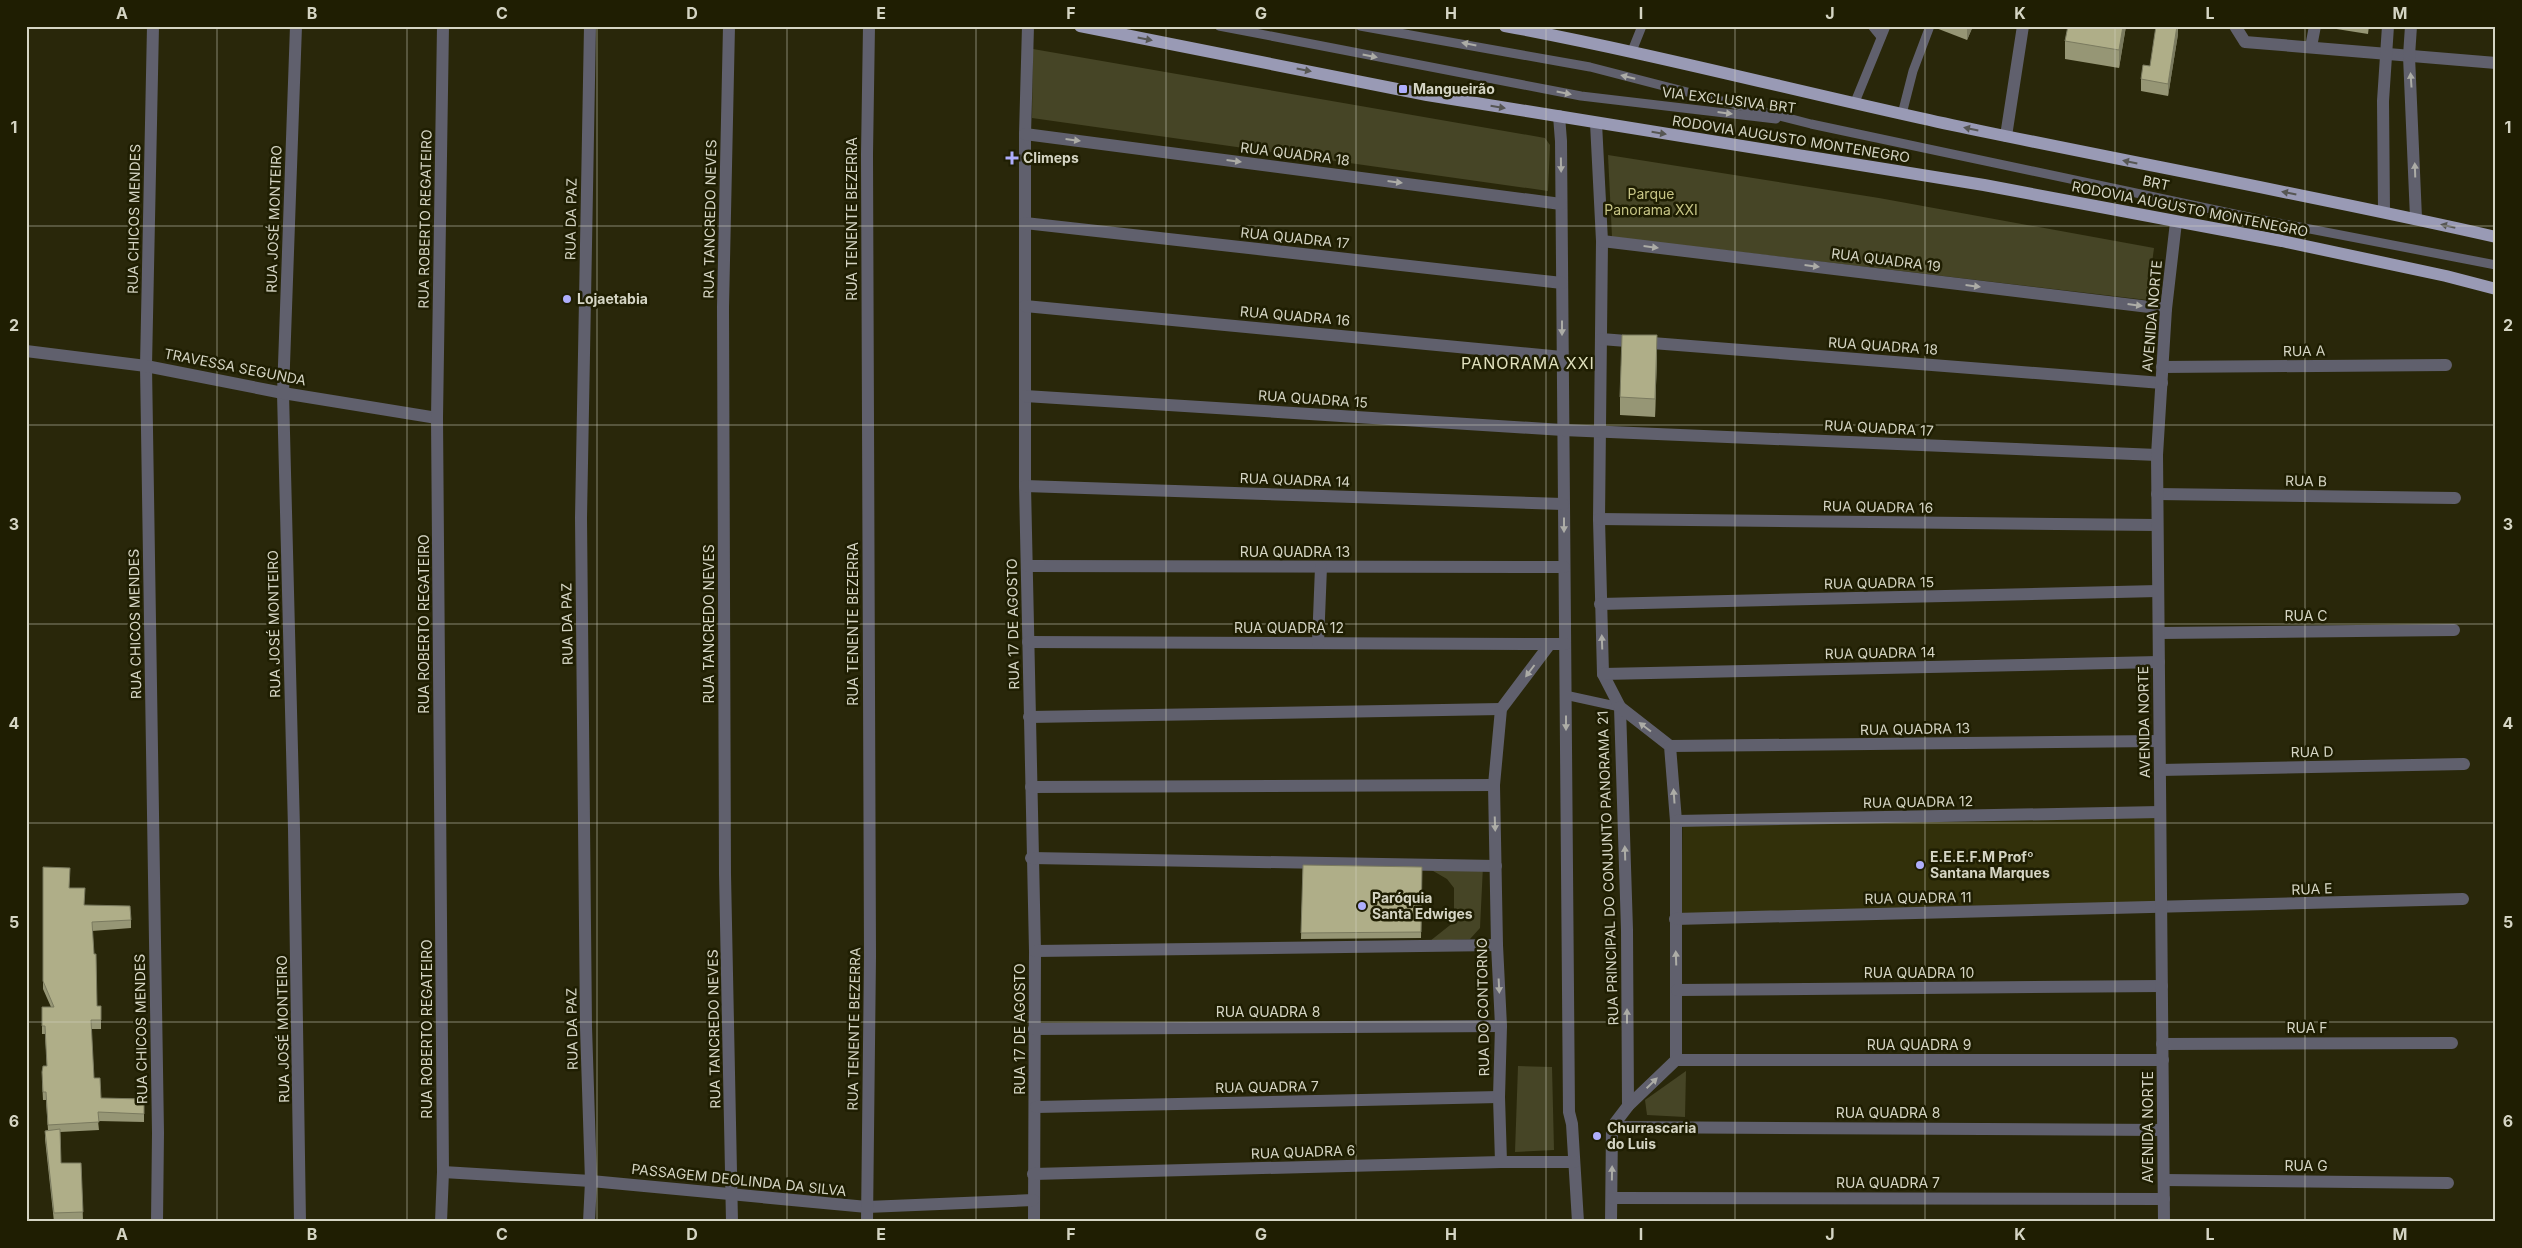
<svg xmlns="http://www.w3.org/2000/svg" width="2522" height="1248" font-family="Inter,sans-serif">
<style>
.built{fill:#32300a}
.green{fill:#464526}
.lines{fill:none;stroke-linecap:round;stroke-linejoin:round}
.service{stroke:#60606d;stroke-width:9}
.minor{stroke:#60606d;stroke-width:12}
.tertiary{stroke:#60606d;stroke-width:12}
.primary{stroke:#999ab5;stroke-width:12}
.wall{fill:#969675}
.shaded-wall{fill:#7a7a5f}
.building{fill:#afae88;stroke:#7a7a5f}
.oneway{fill:#565653}
.oneway2{fill:#acaca6}
.grid{fill:none;stroke:#d5d5c4;stroke-width:1;stroke-opacity:0.55}
.poi-dot{fill:#aeaefb;stroke:#1f1e02;stroke-width:2}
.labels{text-anchor:middle;stroke-width:5;stroke-linejoin:round;paint-order:stroke}
.poi-label{font-size:14px;font-weight:bold;fill:#d5d5c4;stroke:#1f1e02;text-anchor:start}
.street-label{font-size:14px;fill:#d5d5c4;stroke:#1f1e02}
.park-label{font-size:14px;fill:#c7c586;stroke:#1f1e02}
.quarter-label{font-size:16px;letter-spacing:1px;fill:#e1e1be;stroke:#1f1e02}
.neatline{fill:none;stroke:#d5d5c4;stroke-width:2}
.grid-label{font-size:16px;text-anchor:middle;font-weight:bold;fill:#d5d5c4}
</style>
<rect width="100%" height="100%" fill="#29270a"/>
<polygon class="built" points="2156,817 2161,903 1680,914 1683,826"/>
<g class="green">
<polygon points="1033,49 1545,138 1550,145 1548,191 1032,118"/>
<polygon points="1608,155 1879,198 2154,248 2147,300 1612,237"/>
<polygon points="1421,864 1483,866 1480,928 1470,939 1430,941 1454,922 1454,888 1447,879"/>
<polygon points="1518,1066 1552,1067 1554,1150 1515,1152"/>
<polygon points="1686,1071 1685,1117 1647,1115 1645,1100"/>
</g>
<g class="lines">
<g class="service">
<polyline points="1219,26 1581,96 1776,119"/>
<polyline points="1360,26 1590,67 1811,124 2258,219 2496,265"/>
<polyline points="1872,26 1881,37"/>
<polyline points="1632,51 1642,26"/>
<polyline points="1855,102 1886,26"/>
<polyline points="1902,114 1913,71 1930,26"/>
<polyline points="1565,695 1620,707"/>
</g>
<g class="minor">
<polyline points="153,26 146,366 158,1133 157,1222"/>
<polyline points="296,26 283,393 294,829 300,1222"/>
<polyline points="729,26 723,307 725,874 732,1222"/>
<polyline points="1028,26 1025,134 1025,486 1035,951 1034,1222"/>
<polyline points="2235,26 2245,42 2496,63"/>
<polyline points="2411,26 2409,56 2416,218"/>
<polyline points="2311,47 2315,26"/>
<polyline points="1559,116 1561,141 1569,1112 1572,1124 1578,1222"/>
<polyline points="1596,123 1602,241 1599,519 1603,674 1620,707 1627,930 1628,1106 1612,1127 1611,1222"/>
<polyline points="1025,134 1561,204"/>
<polyline points="2384,211 2383,101 2388,26"/>
<polyline points="1025,223 1562,283"/>
<polyline points="1602,241 2166,309"/>
<polyline points="1025,306 1562,357"/>
<polyline points="1601,339 2162,383"/>
<polyline points="26,351 146,366 283,393 437,418"/>
<polyline points="2162,367 2446,365"/>
<polyline points="1025,396 1563,430 2157,455"/>
<polyline points="1025,486 1563,504"/>
<polyline points="2157,494 2455,498"/>
<polyline points="1599,519 2157,525"/>
<polyline points="1027,566 1564,567"/>
<polyline points="1600,604 2158,591"/>
<polyline points="2159,633 2454,630"/>
<polyline points="1028,642 1550,644"/>
<polyline points="1318,643 1321,567"/>
<polyline points="1603,674 2159,662"/>
<polyline points="1620,707 1670,746 1676,821 1676,1060 1628,1106"/>
<polyline points="1029,717 1501,709"/>
<polyline points="1670,746 2159,741"/>
<polyline points="2160,770 2464,764"/>
<polyline points="1031,787 1494,785"/>
<polyline points="1676,821 2160,812"/>
<polyline points="1031,858 1496,866"/>
<polyline points="1675,919 2463,899"/>
<polyline points="1035,951 1497,945"/>
<polyline points="1677,990 2162,986"/>
<polyline points="1034,1029 1501,1026"/>
<polyline points="2162,1044 2452,1043"/>
<polyline points="1676,1060 2163,1060"/>
<polyline points="1036,1107 1499,1097"/>
<polyline points="1612,1127 2163,1130"/>
<polyline points="1501,1162 1499,1097 1501,1026 1497,945 1494,785 1501,709 1550,644 1565,644"/>
<polyline points="443,1172 591,1181 867,1207 1033,1200"/>
<polyline points="1033,1174 1501,1162 1574,1162"/>
<polyline points="2164,1180 2448,1183"/>
<polyline points="1612,1198 2164,1199"/>
<polyline points="441,1222 443,1172 437,418 443,26"/>
<polyline points="589,1222 591,1181 586,1027 581,518 590,26"/>
<polyline points="867,1222 870,956 867,154 869,26"/>
<polyline points="2164,1222 2157,455 2166,309 2176,222"/>
</g>
<polyline class="tertiary" points="2006,136 2023,26"/>
<g class="primary">
<polyline points="1080,26 1427,95 1984,185 2282,241 2446,276 2496,289"/>
<path d="M1505,26C1655,54 1803,93 1952,125C2133,163 2315,196 2496,237"/>
</g>
</g>
<g class="wall">
<polygon points="1935,26 1973,26 1967,40 1936,28"/>
<polygon points="2126,26 2119,68 2065,59 2065,41"/>
<polygon points="2178,26 2178,34 2168,96 2141,91 2141,79"/>
<polygon points="2324,26 2369,26 2368,34 2324,27"/>
<polygon points="1657,353 1655,417 1620,415 1620,397"/>
<polygon points="1303,865 1422,867 1421,938 1301,939"/>
<polygon points="43,867 70,888 84,905 131,920 131,928 92,931 97,1006 101,1006 101,1029 91,1029 94,1078 101,1098 144,1099 144,1122 98,1121 99,1130 60,1132 61,1163 81,1163 83,1221 54,1222 45,1139 45,1131 48,1130 46,1100 43,1100 42,1081 47,1066 45,1034 42,1034 42,1007 51,1007 43,989"/>
</g>
<g class="shaded-wall">
<polygon points="1967,26 1973,26 1967,40"/>
<polygon points="2123,26 2126,26 2119,68 2119,50"/>
<polygon points="2177,26 2178,34 2168,96 2168,84"/>
<polygon points="1657,335 1657,353 1655,417 1655,399"/>
</g>
<g class="building">
<polygon points="2068,26 2123,26 2119,50 2065,41"/>
<polygon points="2156,26 2177,26 2168,84 2141,79 2143,65 2150,66"/>
<polygon points="1622,335 1657,335 1655,399 1620,397"/>
<polygon points="1303,865 1422,867 1421,932 1301,933"/>
<polygon points="43,867 70,868 69,888 85,888 84,905 130,906 131,920 92,922 94,954 96,954 97,1006 101,1006 101,1020 91,1020 94,1078 100,1078 101,1098 144,1099 144,1114 98,1112 99,1122 48,1125 46,1092 43,1092 42,1072 43,1066 47,1066 45,1026 42,1026 42,1007 54,1007 43,981"/>
<polygon points="60,1129 61,1163 81,1163 83,1212 54,1213 45,1131"/>
</g>
<defs><path id="oneway-solid" d="M-6-.8H1V-3.2L6.5 0L1 3.2V.8H-6Z" transform="scale(1.25)"/></defs>
<g class="oneway">
<use href="#oneway-solid" transform="translate(1145 39) rotate(11)"/>
<use href="#oneway-solid" transform="translate(1304 70) rotate(11)"/>
<use href="#oneway-solid" transform="translate(1498 107) rotate(9)"/>
<use href="#oneway-solid" transform="translate(1971 129) rotate(-168)"/>
<use href="#oneway-solid" transform="translate(1659 133) rotate(9)"/>
<use href="#oneway-solid" transform="translate(2130 162) rotate(-168)"/>
<use href="#oneway-solid" transform="translate(2289 193) rotate(-169)"/>
<use href="#oneway-solid" transform="translate(2448 226) rotate(-167)"/>
</g>
<g class="oneway2">
<use href="#oneway-solid" transform="translate(1469 44) rotate(-169)"/>
<use href="#oneway-solid" transform="translate(1370 56) rotate(11)"/>
<use href="#oneway-solid" transform="translate(1628 77) rotate(-166)"/>
<use href="#oneway-solid" transform="translate(2411 80) rotate(-94)"/>
<use href="#oneway-solid" transform="translate(1564 93) rotate(11)"/>
<use href="#oneway-solid" transform="translate(1725 113) rotate(7)"/>
<use href="#oneway-solid" transform="translate(1073 140) rotate(7)"/>
<use href="#oneway-solid" transform="translate(1234 161) rotate(7)"/>
<use href="#oneway-solid" transform="translate(1561 165) rotate(89)"/>
<use href="#oneway-solid" transform="translate(2415 170) rotate(-92)"/>
<use href="#oneway-solid" transform="translate(1395 182) rotate(7)"/>
<use href="#oneway-solid" transform="translate(1651 247) rotate(7)"/>
<use href="#oneway-solid" transform="translate(1812 266) rotate(7)"/>
<use href="#oneway-solid" transform="translate(1973 286) rotate(7)"/>
<use href="#oneway-solid" transform="translate(2135 305) rotate(7)"/>
<use href="#oneway-solid" transform="translate(1562 328) rotate(90)"/>
<use href="#oneway-solid" transform="translate(1564 525) rotate(90)"/>
<use href="#oneway-solid" transform="translate(1602 642) rotate(-92)"/>
<use href="#oneway-solid" transform="translate(1530 671) rotate(127)"/>
<use href="#oneway-solid" transform="translate(1566 723) rotate(90)"/>
<use href="#oneway-solid" transform="translate(1645 727) rotate(-143)"/>
<use href="#oneway-solid" transform="translate(1674 796) rotate(-94)"/>
<use href="#oneway-solid" transform="translate(1495 824) rotate(88)"/>
<use href="#oneway-solid" transform="translate(1625 853) rotate(-92)"/>
<use href="#oneway-solid" transform="translate(1676 958) rotate(-92)"/>
<use href="#oneway-solid" transform="translate(1499 986) rotate(87)"/>
<use href="#oneway-solid" transform="translate(1627 1016) rotate(-90)"/>
<use href="#oneway-solid" transform="translate(1652 1083) rotate(-44)"/>
<use href="#oneway-solid" transform="translate(1612 1173) rotate(-89)"/>
</g>
<path class="grid" d="M217,26V1222M407,26V1222M597,26V1222M787,26V1222M976,26V1222M1166,26V1222M1356,26V1222M1546,26V1222M1735,26V1222M1925,26V1222M2115,26V1222M2305,26V1222M26,226H2496M26,425H2496M26,624H2496M26,823H2496M26,1022H2496"/>
<g class="poi-dot">
<rect x="1398" y="84" width="10" height="10" rx="2.5"/>
<path d="M1009.5 150.5h5v5h5v5h-5v5h-5v-5h-5v-5h5z"/>
<circle cx="567" cy="299" r="5"/>
<circle cx="1920" cy="865" r="5"/>
<circle cx="1362" cy="906" r="5"/>
<circle cx="1597" cy="1136" r="5"/>
</g>
<g class="labels">
<g class="poi-label">
<text x="1413" y="94">Mangueirão</text>
<text x="1023" y="163">Climeps</text>
<text x="577" y="304">Lojaetabia</text>
<text x="1930" y="862">E.E.E.F.M Profº<tspan x="1930" dy="16">Santana Marques</tspan></text>
<text x="1372" y="903">Paróquia<tspan x="1372" dy="16">Santa Edwiges</tspan></text>
<text x="1607" y="1133">Churrascaria<tspan x="1607" dy="16">do Luis</tspan></text>
</g>
<g class="street-label">
<text transform="translate(1729 100) rotate(7)" y="5">VIA EXCLUSIVA BRT</text>
<text transform="translate(1791 139) rotate(9)" y="5">RODOVIA AUGUSTO MONTENEGRO</text>
<text transform="translate(1295 154) rotate(7)" y="5">RUA QUADRA 18</text>
<text transform="translate(2156 183) rotate(12)" y="5">BRT</text>
<text transform="translate(2190 209) rotate(11)" y="5">RODOVIA AUGUSTO MONTENEGRO</text>
<text transform="translate(134 219) rotate(-89)" y="5">RUA CHICOS MENDES</text>
<text transform="translate(274 219) rotate(-88)" y="5">RUA JOSÉ MONTEIRO</text>
<text transform="translate(425 219) rotate(-89)" y="5">RUA ROBERTO REGATEIRO</text>
<text transform="translate(571 219) rotate(-89)" y="5">RUA DA PAZ</text>
<text transform="translate(710 219) rotate(-89)" y="5">RUA TANCREDO NEVES</text>
<text transform="translate(852 219) rotate(-90)" y="5">RUA TENENTE BEZERRA</text>
<text transform="translate(1295 238) rotate(6)" y="5">RUA QUADRA 17</text>
<text transform="translate(1886 260) rotate(7)" y="5">RUA QUADRA 19</text>
<text transform="translate(1295 316) rotate(5)" y="5">RUA QUADRA 16</text>
<text transform="translate(2152 316) rotate(-85)" y="5">AVENIDA NORTE</text>
<text transform="translate(1883 346) rotate(4)" y="5">RUA QUADRA 18</text>
<text transform="translate(2304 351) rotate(-1)" y="5">RUA A</text>
<text transform="translate(235 367) rotate(11)" y="5">TRAVESSA SEGUNDA</text>
<text transform="translate(1313 399) rotate(4)" y="5">RUA QUADRA 15</text>
<text transform="translate(1879 428) rotate(3)" y="5">RUA QUADRA 17</text>
<text transform="translate(1295 480) rotate(2)" y="5">RUA QUADRA 14</text>
<text transform="translate(2306 481) rotate(1)" y="5">RUA B</text>
<text transform="translate(1878 507) rotate(1)" y="5">RUA QUADRA 16</text>
<text x="1295" y="557">RUA QUADRA 13</text>
<text transform="translate(1879 583) rotate(-1)" y="5">RUA QUADRA 15</text>
<text x="2306" y="621">RUA C</text>
<text transform="translate(135 624) rotate(-91)" y="5">RUA CHICOS MENDES</text>
<text transform="translate(274 624) rotate(-91)" y="5">RUA JOSÉ MONTEIRO</text>
<text transform="translate(424 624) rotate(-90)" y="5">RUA ROBERTO REGATEIRO</text>
<text transform="translate(567 624) rotate(-91)" y="5">RUA DA PAZ</text>
<text transform="translate(709 624) rotate(-90)" y="5">RUA TANCREDO NEVES</text>
<text transform="translate(853 624) rotate(-90)" y="5">RUA TENENTE BEZERRA</text>
<text transform="translate(1013 624) rotate(-91)" y="5">RUA 17 DE AGOSTO</text>
<text x="1289" y="633">RUA QUADRA 12</text>
<text transform="translate(1880 653) rotate(-1)" y="5">RUA QUADRA 14</text>
<text transform="translate(2144 722) rotate(-91)" y="5">AVENIDA NORTE</text>
<text transform="translate(1915 729) rotate(-1)" y="5">RUA QUADRA 13</text>
<text transform="translate(2312 752) rotate(-1)" y="5">RUA D</text>
<text transform="translate(1918 802) rotate(-1)" y="5">RUA QUADRA 12</text>
<text transform="translate(1608 868) rotate(-92)" y="5">RUA PRINCIPAL DO CONJUNTO PANORAMA 21</text>
<text transform="translate(2312 889) rotate(-2)" y="5">RUA E</text>
<text transform="translate(1918 898) rotate(-1)" y="5">RUA QUADRA 11</text>
<text x="1919" y="978">RUA QUADRA 10</text>
<text transform="translate(1483 1007) rotate(-91)" y="5">RUA DO CONTORNO</text>
<text x="1268" y="1017">RUA QUADRA 8</text>
<text x="2307" y="1033">RUA F</text>
<text transform="translate(141 1029) rotate(-91)" y="5">RUA CHICOS MENDES</text>
<text transform="translate(283 1029) rotate(-91)" y="5">RUA JOSÉ MONTEIRO</text>
<text transform="translate(427 1029) rotate(-90)" y="5">RUA ROBERTO REGATEIRO</text>
<text transform="translate(572 1029) rotate(-91)" y="5">RUA DA PAZ</text>
<text transform="translate(714 1029) rotate(-91)" y="5">RUA TANCREDO NEVES</text>
<text transform="translate(854 1029) rotate(-89)" y="5">RUA TENENTE BEZERRA</text>
<text transform="translate(1020 1029) rotate(-90)" y="5">RUA 17 DE AGOSTO</text>
<text x="1919" y="1050">RUA QUADRA 9</text>
<text transform="translate(1267 1087) rotate(-1)" y="5">RUA QUADRA 7</text>
<text x="1888" y="1118">RUA QUADRA 8</text>
<text transform="translate(2148 1127) rotate(-90)" y="5">AVENIDA NORTE</text>
<text transform="translate(1303 1152) rotate(-2)" y="5">RUA QUADRA 6</text>
<text x="2306" y="1171">RUA G</text>
<text transform="translate(739 1180) rotate(6)" y="5">PASSAGEM DEOLINDA DA SILVA</text>
<text x="1888" y="1188">RUA QUADRA 7</text>
</g>
<g class="park-label">
<text x="1651" y="199">Parque<tspan x="1651" dy="16">Panorama XXI</tspan></text>
</g>
<g class="quarter-label">
<text x="1528" y="369">PANORAMA XXI</text>
</g>
</g>
<rect width="2522" height="1248" fill="none" stroke="#1f1e02" stroke-width="55"/>
<rect x="28" y="28" width="2466" height="1192" class="neatline"/>
<g class="grid-label">
<text x="122" y="19">A</text>
<text x="312" y="19">B</text>
<text x="502" y="19">C</text>
<text x="692" y="19">D</text>
<text x="881" y="19">E</text>
<text x="1071" y="19">F</text>
<text x="1261" y="19">G</text>
<text x="1451" y="19">H</text>
<text x="1641" y="19">I</text>
<text x="1830" y="19">J</text>
<text x="2020" y="19">K</text>
<text x="2210" y="19">L</text>
<text x="2400" y="19">M</text>
<text x="14" y="133">1</text>
<text x="2508" y="133">1</text>
<text x="14" y="331">2</text>
<text x="2508" y="331">2</text>
<text x="14" y="530">3</text>
<text x="2508" y="530">3</text>
<text x="14" y="729">4</text>
<text x="2508" y="729">4</text>
<text x="14" y="928">5</text>
<text x="2508" y="928">5</text>
<text x="14" y="1127">6</text>
<text x="2508" y="1127">6</text>
<text x="122" y="1240">A</text>
<text x="312" y="1240">B</text>
<text x="502" y="1240">C</text>
<text x="692" y="1240">D</text>
<text x="881" y="1240">E</text>
<text x="1071" y="1240">F</text>
<text x="1261" y="1240">G</text>
<text x="1451" y="1240">H</text>
<text x="1641" y="1240">I</text>
<text x="1830" y="1240">J</text>
<text x="2020" y="1240">K</text>
<text x="2210" y="1240">L</text>
<text x="2400" y="1240">M</text>
</g>
</svg>
